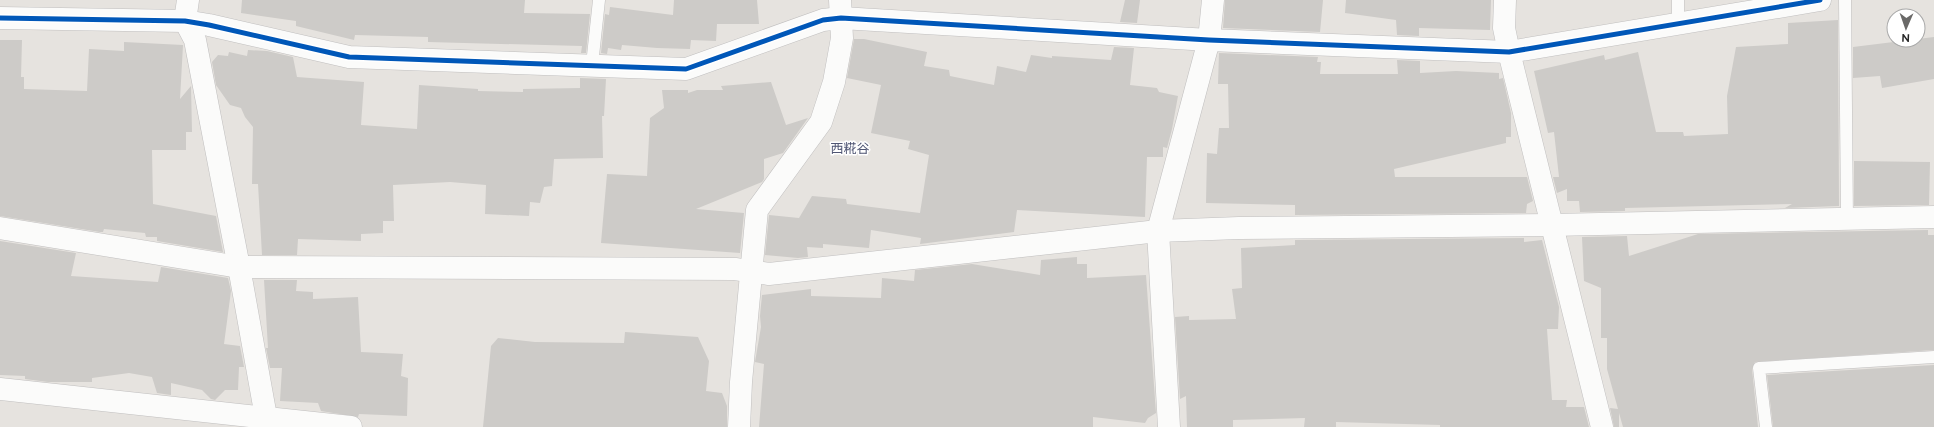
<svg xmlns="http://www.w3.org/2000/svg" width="1934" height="427" font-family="Raleway,'Noto Sans JP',sans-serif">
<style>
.building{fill:#cdcbc8}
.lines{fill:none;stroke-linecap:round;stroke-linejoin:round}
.service-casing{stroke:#c0bfbf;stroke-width:13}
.minor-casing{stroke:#c0bfbf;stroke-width:23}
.tertiary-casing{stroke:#c0bfbf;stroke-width:23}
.service{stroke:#fbfbfa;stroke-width:12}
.minor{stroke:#fbfbfa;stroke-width:22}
.tertiary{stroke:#fbfbfa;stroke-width:22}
.cycleway-casing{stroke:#fff;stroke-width:8}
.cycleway{stroke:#0057b8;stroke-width:5}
.labels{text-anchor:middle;stroke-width:3;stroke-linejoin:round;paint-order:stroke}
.quarter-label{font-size:13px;fill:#4f5573;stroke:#fff}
</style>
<rect width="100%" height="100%" fill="#e6e3df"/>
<g class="building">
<polygon points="242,0 525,0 524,13 590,14 586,53 581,53 582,46 428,42 428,37 355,35 354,40 296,26 296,21 241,13"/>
<polygon points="674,0 757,0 759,24 717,24 716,41 691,40 690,49 657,48 622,45 621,50 608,48 607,54 601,53 605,14 609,15 610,7 673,15"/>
<polygon points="1125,0 1140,0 1137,23 1120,22"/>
<polygon points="1225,0 1323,0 1320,32 1223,28"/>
<polygon points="1346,0 1491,0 1490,30 1419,28 1419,36 1397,35 1396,20 1345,13"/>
<polygon points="1838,20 1839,206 1785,208 1792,204 1625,208 1625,211 1580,212 1579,201 1567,201 1567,189 1557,193 1553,177 1559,177 1554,132 1548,133 1534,71 1604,55 1605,60 1638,52 1656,132 1683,132 1684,136 1728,134 1727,96 1736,47 1788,44 1788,23"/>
<polygon points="1934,37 1934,79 1882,88 1880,76 1853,78 1853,47"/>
<polygon points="854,39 864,39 927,52 924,66 949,70 950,76 994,85 997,66 1026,72 1031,55 1052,58 1052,56 1111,60 1114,47 1134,48 1130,85 1157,88 1159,92 1178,96 1172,129 1167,148 1163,147 1163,157 1147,157 1145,217 1017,210 1014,232 920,244 921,238 871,230 869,248 823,244 823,248 807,247 808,257 798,258 765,255 769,215 799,218 812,196 846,199 847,204 920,213 929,155 908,149 910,141 871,133 881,85 847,78"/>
<polygon points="0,40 22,40 21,77 24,77 24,89 87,91 89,49 124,51 124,42 183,45 180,99 191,86 192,132 186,132 186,150 152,150 153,204 216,216 223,252 157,241 157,237 146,237 145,233 104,229 103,232 100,232 0,216"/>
<polygon points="248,50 267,51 293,57 297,77 364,82 361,125 417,129 419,85 478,89 478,91 523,92 523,89 580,88 580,78 606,79 604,116 602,116 603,158 554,159 552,186 544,187 540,203 530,202 529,216 485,214 486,185 450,182 393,185 394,221 383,221 383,233 361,234 361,241 298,239 297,255 262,255 258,184 252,184 253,127 245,117 241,108 230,105 216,85 212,62 218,55 228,56 229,52 247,56"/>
<polygon points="1219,53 1318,57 1317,62 1321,62 1320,74 1398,74 1397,60 1420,61 1420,73 1456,71 1499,73 1499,79 1503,78 1511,113 1511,137 1506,137 1506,143 1394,169 1395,177 1527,177 1533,201 1527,204 1526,213 1295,215 1295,205 1206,203 1207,153 1217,154 1219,128 1229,128 1228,84 1218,84"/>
<polygon points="771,82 786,125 808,118 783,153 764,159 764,179 762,182 696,209 744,213 740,253 601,243 607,174 647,176 650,118 664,108 662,90 688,90 688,93 697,90 723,90 721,86"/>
<polygon points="1854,161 1930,162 1929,205 1854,206"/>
<polygon points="1928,230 1928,235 1934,235 1934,350 1755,362 1752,369 1758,427 1623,427 1619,413 1619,427 1614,427 1610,408 1618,409 1607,369 1607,338 1601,338 1601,288 1584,281 1582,237 1627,236 1629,256 1698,234"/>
<polygon points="1524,238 1524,242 1542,240 1559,307 1558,329 1547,329 1552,400 1567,400 1566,407 1584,407 1589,427 1440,427 1440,425 1336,422 1336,427 1304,427 1305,418 1233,420 1233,427 1187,427 1186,396 1180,399 1175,317 1189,316 1189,320 1236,319 1232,289 1242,288 1241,248 1295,245 1295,240"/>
<polygon points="0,241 76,253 71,276 158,282 161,267 228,278 231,291 224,344 240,346 244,367 239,367 238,390 225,390 215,400 211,399 202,390 171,383 171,395 157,393 152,377 129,373 92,378 92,382 48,382 25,379 25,376 0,375"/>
<polygon points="1077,257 1077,264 1087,264 1087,278 1146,275 1156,413 1148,418 1145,423 1093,417 1093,427 759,427 764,364 755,362 761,327 760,316 762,295 811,289 811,296 881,298 882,278 914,281 915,270 972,264 1040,275 1041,260"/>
<polygon points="264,280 297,280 296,291 313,292 313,299 358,297 361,352 403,354 401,376 408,378 407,416 359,414 358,417 321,411 318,403 280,401 282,368 270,368 266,348 268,348"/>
<polygon points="625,332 698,337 709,361 706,391 722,393 727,406 727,427 483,427 491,346 498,338 535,342 624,343"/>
<polygon points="1934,365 1934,427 1773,427 1767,375"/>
</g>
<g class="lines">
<g class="service-casing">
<g id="service">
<polyline points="1845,0 1847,219"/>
<polyline points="1678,24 1678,0"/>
<polyline points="592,65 599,0"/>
<polyline points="1766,427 1759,368 1934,357"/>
</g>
</g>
<g class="minor-casing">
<g id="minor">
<polyline points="188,0 185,21 195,40 239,267 266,417 266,427"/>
<polyline points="1505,0 1504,28 1509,52 1602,427"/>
<polyline points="0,228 239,267 735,269 769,274 1158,231 1239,228 1551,225 1934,217"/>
<polyline points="0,389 351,427"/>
<polyline points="739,427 741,382 757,210 821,122 834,82 842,38 840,0"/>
<polyline points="1169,427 1158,231 1209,40 1213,0"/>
</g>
</g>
<g class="tertiary-casing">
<polyline id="tertiary" points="0,18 185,21 209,25 349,57 686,69 823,20 841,18 1209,40 1509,52 1820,0"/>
</g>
<use href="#service" class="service"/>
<use href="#minor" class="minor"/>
<use href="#tertiary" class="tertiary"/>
<g class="cycleway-casing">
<polyline id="cycleway" points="0,18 185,21 209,25 349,57 686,69 823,20 841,18 1209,40 1509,52 1820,0"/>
</g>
<use href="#cycleway" class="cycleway"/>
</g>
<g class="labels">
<g class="quarter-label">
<text x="850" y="153">西糀谷</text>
</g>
</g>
<g transform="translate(1906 28) rotate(182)"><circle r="19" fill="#ffffff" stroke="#a9a9a9"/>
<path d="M0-3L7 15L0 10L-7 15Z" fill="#6a6968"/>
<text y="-6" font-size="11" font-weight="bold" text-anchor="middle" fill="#282828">N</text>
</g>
</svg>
